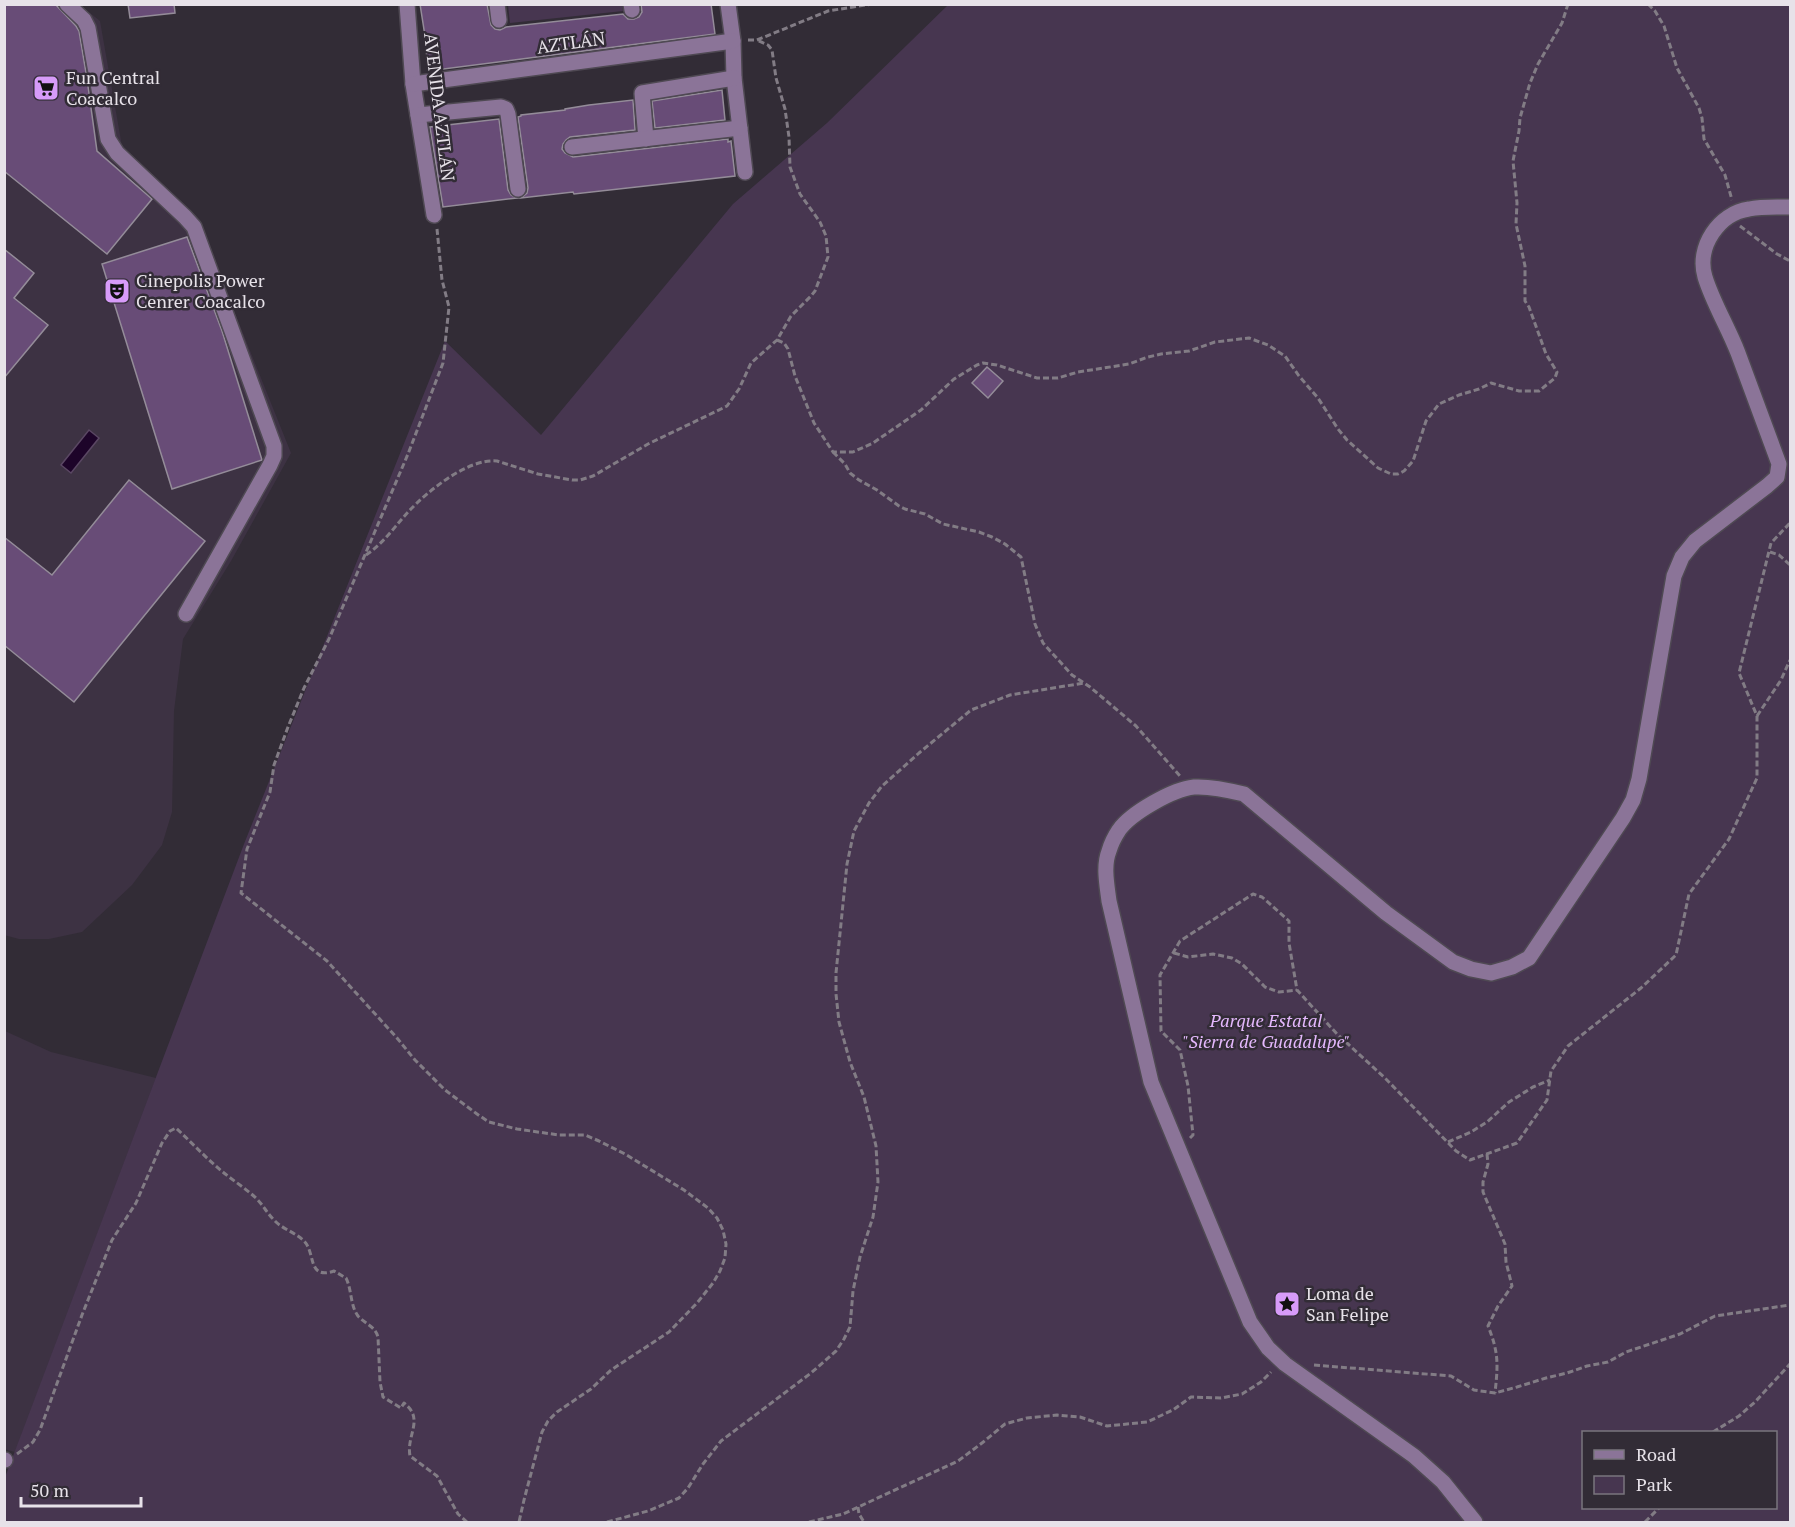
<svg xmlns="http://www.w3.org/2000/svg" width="1795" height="1527" font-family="'PT Serif',serif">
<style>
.built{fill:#3d3243}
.green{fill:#473650;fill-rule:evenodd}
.water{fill:#1d0429;stroke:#5a4763;stroke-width:1.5}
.building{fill:#684c77;stroke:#948c99;stroke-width:1.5}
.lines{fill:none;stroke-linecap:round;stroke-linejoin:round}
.minor-casing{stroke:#4f4953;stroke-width:18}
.path{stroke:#827c85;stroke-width:3;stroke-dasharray:6 3;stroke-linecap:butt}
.minor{stroke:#8b7498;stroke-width:15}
.labels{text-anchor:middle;stroke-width:5;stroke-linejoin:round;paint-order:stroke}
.street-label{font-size:18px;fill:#e7e2e9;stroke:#322c36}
.poi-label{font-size:18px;fill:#e7e2e9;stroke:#322c36;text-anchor:start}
.park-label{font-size:18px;font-style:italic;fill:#e4b8fd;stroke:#322c36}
</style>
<rect width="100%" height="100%" fill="#322c36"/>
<g class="built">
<polygon points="4,5 80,5 100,21 123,152 196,216 291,453 231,561 183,639 174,711 172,812 162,845 132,885 82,932 49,939 19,939 4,935"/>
<polygon points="5,1031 51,1052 156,1078 15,1452 4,1449"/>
</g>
<g class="green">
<polygon points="508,5 622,5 623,11 510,23"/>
<path d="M948,5H1790V1522H5L4,1480L244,844L445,341L541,435L733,204L827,123ZM1584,1432H1776V1508H1584Z"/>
</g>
<polygon class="water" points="89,430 99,438 71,473 61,465"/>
<g class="building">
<polygon points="4,4 55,4 76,26 79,31 87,79 97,151 152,199 107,254 4,171"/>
<polygon points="128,4 174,4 175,13 130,18"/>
<polygon points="420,4 487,4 491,25 495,29 500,30 506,27 623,14 628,19 634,19 639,17 642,12 641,4 711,4 715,34 428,71 425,36"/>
<polygon points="722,90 725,120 655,128 652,101"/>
<polygon points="633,100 635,130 570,137 566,140 563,144 562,149 565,153 573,157 728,139 728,142 731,141 735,176 574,194 573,192 521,198 527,193 528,188 518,117 521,116 521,115 565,110 565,109 589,105"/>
<polygon points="499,119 508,190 511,195 517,198 443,207 430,127"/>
<polygon points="187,237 222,331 262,460 172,489 102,264"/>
<polygon points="4,249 34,273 14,298 48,325 4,378"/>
<polygon points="987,367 1003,381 988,398 972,383"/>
<polygon points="129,480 205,541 74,702 4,645 4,537 52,575"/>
</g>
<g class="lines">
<g class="minor-casing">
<g id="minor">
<polyline points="67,4 84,20 88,28 108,139 117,153 185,217 194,227 274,446 274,456 270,465 186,614"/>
<polyline points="407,4 413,84 434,215"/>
<polyline points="497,4 499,20"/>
<polyline points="631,4 632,10"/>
<polyline points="728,4 733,41 734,78 745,172"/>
<polyline points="413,84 733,41"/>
<polyline points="418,115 501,107 506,109 508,114 518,189"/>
<polyline points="646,139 642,93 734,78"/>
<polyline points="572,147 740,128"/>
<polyline points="4,1460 5,1460"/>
<path d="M1475,1522L1443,1482L1414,1456L1285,1364L1268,1348L1250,1322L1151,1082L1109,901C1107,885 1103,866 1109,851C1111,844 1115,836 1119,830C1131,813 1173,789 1194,787C1211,786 1228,790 1244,794L1386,913L1453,962L1471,969L1491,973L1512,967L1529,958L1623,818L1633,800L1639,779L1674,576L1682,557L1695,541L1767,486L1777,477L1779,464C1765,427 1752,390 1738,353C1728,327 1713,303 1705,277C1696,247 1719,213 1749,209C1763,206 1777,207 1790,207"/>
</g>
</g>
<g class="path">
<polyline points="1648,4 1655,11 1664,26 1677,68 1699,108 1702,118 1704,139 1725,175 1732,200"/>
<polyline points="748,40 757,40 828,11 872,4"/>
<polyline points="1740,226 1777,254 1790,261"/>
<polyline points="437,229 442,280 449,307 443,363 408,454 329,639 304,688 288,727 274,765 270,792 247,849 241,893 327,961 397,1038 415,1060 445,1090 477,1114 489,1122 517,1129 559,1135 585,1135 599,1141 625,1154 684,1190 708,1208 717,1218 723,1230 726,1244 725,1258 720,1271 713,1283 697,1303 669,1332 611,1370 591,1389 557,1412 548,1421 542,1432 524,1500 519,1522"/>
<polyline points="777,340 784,343 788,349 795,376 814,423 833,452 853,452 873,443 921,410 954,379 977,365 983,363 997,365 1037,378 1058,378 1078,372 1129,364 1148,357 1161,354 1189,351 1215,342 1249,338 1268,345 1285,356 1299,376 1318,398 1338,429 1347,440 1378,468 1391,474 1398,474 1404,471 1413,461 1426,421 1439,404 1459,395 1479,389 1491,383 1519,391 1539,391 1555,378 1557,372 1546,354 1529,307 1525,301 1525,266 1516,224 1517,203 1513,161 1519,131 1520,118 1530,83 1538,64 1562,23 1568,4"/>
<polyline points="833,452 845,464 850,473 859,480 877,490 899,506 905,509 925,514 943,524 979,532 992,537 1005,544 1021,557 1035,624 1043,643 1072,675 1090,687 1136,726 1180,776"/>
<polyline points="1770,552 1779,555 1790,565"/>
<path d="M366,555C383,544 395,526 409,511C428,491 468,458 497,461L538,474L572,480H580L593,476L648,444L721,409L727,406L739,389L751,363L777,340L791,316L811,296L815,291L828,257L826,236L820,222L800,194L790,167L789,137L785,109L776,78L772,50L768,45L757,40"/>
<polyline points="1757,716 1781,680 1790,660"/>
<polyline points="1174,953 1188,957 1213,954 1232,958 1242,964 1265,987 1279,992 1297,990"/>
<polyline points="1190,1138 1193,1135 1188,1086 1180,1050 1161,1031 1160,975 1180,941 1253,894 1262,897 1289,921 1289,943 1297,990 1337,1034 1385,1078 1456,1151 1470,1160 1517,1143 1547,1100 1551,1071 1568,1046 1641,988 1676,955 1689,894 1729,839 1757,778 1757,716 1739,673 1771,543 1790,523"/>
<polyline points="1448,1142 1471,1132 1487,1122 1509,1102 1533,1087 1550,1080"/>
<path d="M1487,1154L1488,1164L1483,1182V1192L1505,1244L1506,1262L1512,1286L1498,1306L1488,1326C1499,1353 1498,1365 1495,1393"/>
<polyline points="1314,1365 1451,1376 1474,1390 1495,1393 1517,1387 1546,1378 1567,1373 1587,1366 1608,1362 1626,1352 1680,1334 1715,1316 1790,1305"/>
<polyline points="1713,1432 1739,1416 1755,1402 1790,1364"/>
<path d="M17,1454L33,1442L40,1430L82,1315L112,1240L136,1203L162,1143L170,1131L176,1128C192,1143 207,1159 224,1173C234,1181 246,1189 256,1198C263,1205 267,1213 274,1220C282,1229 295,1232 304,1241C316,1253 307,1280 334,1271L346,1278C352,1290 350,1305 358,1316C365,1324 375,1326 378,1337L380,1382L383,1397L401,1408L404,1403C425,1419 406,1435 410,1456L437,1476L458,1514L467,1522"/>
<polyline points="858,1507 859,1514 864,1522"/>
<polyline points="607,1522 648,1511 679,1498 688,1488 703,1464 721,1441 811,1373 836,1351 844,1339 850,1327 853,1291 860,1257 873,1217 878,1182 876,1146 864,1097 850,1062 839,1022 836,994 836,973 847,864 854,831 869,803 882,786 919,753 971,710 1010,695 1084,683"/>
<polyline points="809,1522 843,1514 958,1461 982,1443 1005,1424 1012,1422 1027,1418 1057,1415 1080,1417 1107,1426 1147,1422 1173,1410 1191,1397 1221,1398 1242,1394 1261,1382 1271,1372"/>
<polyline points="1645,1522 1659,1508"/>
</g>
<use href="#minor" class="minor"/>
</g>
<defs>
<g id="supermarket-square" transform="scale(1.35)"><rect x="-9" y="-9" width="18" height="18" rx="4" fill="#d79bf9" stroke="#322c36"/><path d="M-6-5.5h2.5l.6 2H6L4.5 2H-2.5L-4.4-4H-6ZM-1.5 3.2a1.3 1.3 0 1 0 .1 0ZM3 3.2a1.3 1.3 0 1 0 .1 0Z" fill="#111"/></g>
<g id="theatre-square" transform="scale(1.35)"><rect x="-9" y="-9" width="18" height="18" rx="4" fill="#d79bf9" stroke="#322c36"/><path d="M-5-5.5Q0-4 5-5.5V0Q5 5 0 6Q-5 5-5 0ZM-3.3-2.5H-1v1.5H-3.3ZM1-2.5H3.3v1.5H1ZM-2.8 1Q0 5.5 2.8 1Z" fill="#111"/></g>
<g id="sight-square" transform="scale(1.35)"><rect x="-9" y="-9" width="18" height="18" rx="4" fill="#d79bf9" stroke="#322c36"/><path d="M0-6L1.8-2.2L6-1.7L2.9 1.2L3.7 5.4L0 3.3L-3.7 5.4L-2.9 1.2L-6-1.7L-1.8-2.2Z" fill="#111"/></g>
</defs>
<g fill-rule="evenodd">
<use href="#supermarket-square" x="46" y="88"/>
<use href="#theatre-square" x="117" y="291"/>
<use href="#sight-square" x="1287" y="1304"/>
</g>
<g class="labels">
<g class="street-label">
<text transform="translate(571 43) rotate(-8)" y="6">AZTLÁN</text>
<text transform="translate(439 107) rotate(83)" y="6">AVENIDA AZTLÁN</text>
</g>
<g class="poi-label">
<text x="66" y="84">Fun Central<tspan x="66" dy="21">Coacalco</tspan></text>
<text x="136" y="287">Cinepolis Power<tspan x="136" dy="21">Cenrer Coacalco</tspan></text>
<text x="1306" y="1300">Loma de<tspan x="1306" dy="21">San Felipe</tspan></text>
</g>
<g class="park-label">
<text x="1266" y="1027">Parque Estatal<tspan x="1266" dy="21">"Sierra de Guadalupe"</tspan></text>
</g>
</g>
<rect width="1795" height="1527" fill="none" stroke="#e7e2e9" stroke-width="12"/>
<rect x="1582" y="1431" width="195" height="78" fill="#322c36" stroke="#7a757e" stroke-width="1.5"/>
<rect x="1594" y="1450" width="30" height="9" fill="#8b7498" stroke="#7a757e" stroke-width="1.5"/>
<text x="1636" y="1461" font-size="18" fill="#e7e2e9">Road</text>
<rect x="1594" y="1476" width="30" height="18" fill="#473650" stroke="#7a757e" stroke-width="1.5"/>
<text x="1636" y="1491" font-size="18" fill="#e7e2e9">Park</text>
<path d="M21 1497v9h120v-9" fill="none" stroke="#e7e2e9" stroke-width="3"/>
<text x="30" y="1497" font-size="18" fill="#e7e2e9" stroke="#322c36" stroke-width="4.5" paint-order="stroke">50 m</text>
</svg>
